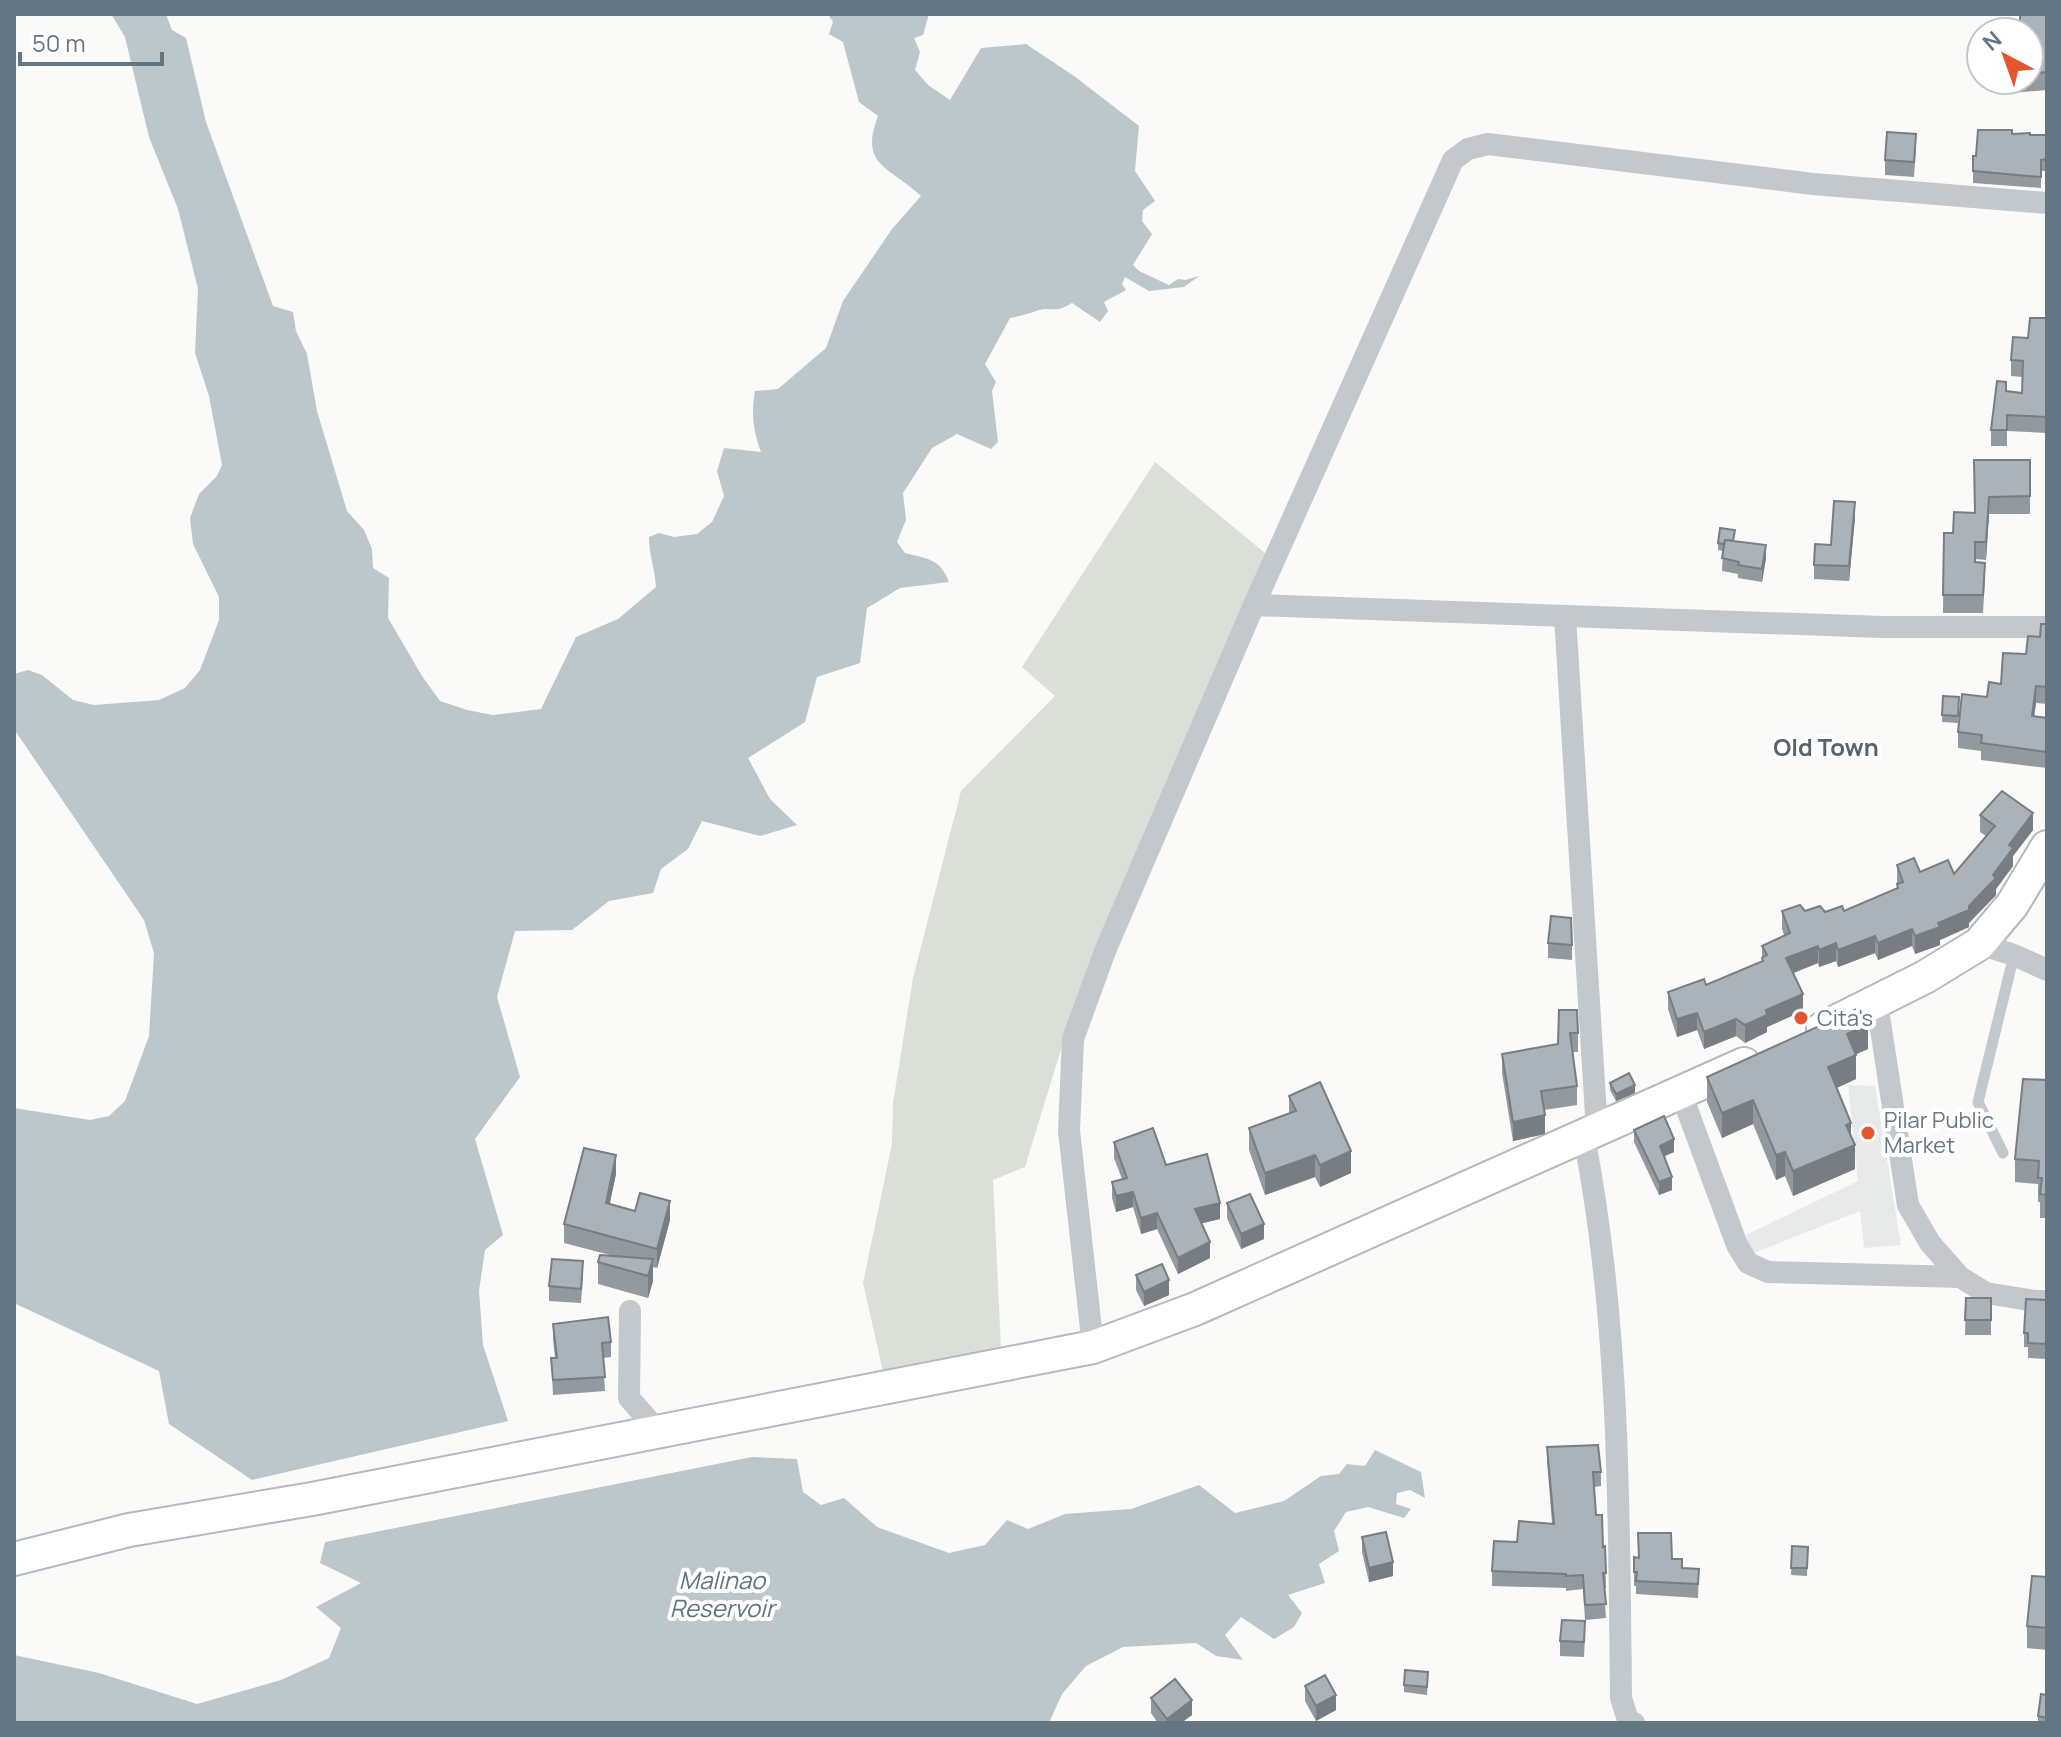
<svg xmlns="http://www.w3.org/2000/svg" width="2061" height="1737" font-family="Manrope,sans-serif">
<style>
.built{fill:#e8e9e9}
.green{fill:#dadfd7}
.water{fill:#bbc7cb}
.lines{fill:none;stroke-linecap:round;stroke-linejoin:round}
.secondary-casing{stroke:#b3babf;stroke-width:36}
.lane{stroke:#c3c8cc;stroke-width:11}
.street{stroke:#c3c8cc;stroke-width:22}
.secondary{stroke:#fff;stroke-width:32}
.wall{fill:#929a9f}
.shaded-wall{fill:#777d82}
.building{fill:#aab3b9;stroke:#777d82;stroke-width:2}
.poi-dot{fill:#e4572e;stroke:#fff;stroke-width:3}
.labels{text-anchor:middle;stroke-width:8;stroke-linejoin:round;paint-order:stroke}
.poi-label{font-size:22px;fill:#657683;stroke:#fff;text-anchor:start}
.neighbourhood-label{font-size:24px;font-weight:bold;fill:#57646e;stroke:#fff}
.water-label{font-size:24px;font-style:italic;fill:#60757c;stroke:#fff}
</style>
<rect width="100%" height="100%" fill="#fafaf8"/>
<polygon class="built" points="1848,1085 1875,1086 1901,1245 1864,1248 1860,1211 1749,1255 1746,1235 1858,1181"/>
<polygon class="green" points="1155,462 1271,558 1069,1023 1025,1167 993,1180 1001,1348 884,1376 863,1283 892,1144 893,1103 913,978 961,791 1055,696 1022,667"/>
<g class="water">
<path d="M111,14H166L172,30L186,38L206,122L273,306L293,312L296,331L307,354L317,411L347,511L364,530L372,549L373,568L389,578L388,618L422,676L440,701L467,710L493,715L541,709L576,637L618,619L656,587C655,569 649,555 649,537L659,533L674,537L697,534L712,522L724,496L717,471L724,448L761,452C753,430 751,414 755,391L778,389L826,348L843,301L892,229L921,196C889,166 859,166 878,116L859,102L843,42L829,34L833,22L828,14H929L923,35L914,38L920,52L915,70L928,85L950,100L981,48L1026,44L1074,76L1139,126L1135,171L1155,201L1143,210L1142,221L1152,234L1133,265L1139,271L1169,285L1178,279L1185,280L1199,276L1184,287L1149,291L1125,277L1122,284L1126,290L1104,302L1108,311L1100,322L1072,303C1053,315 1051,305 1036,311C1027,314 1020,316 1010,318L985,364L996,382L992,391L998,442L991,449L957,434L932,448L903,493L906,520L897,542L905,553C927,559 940,558 949,582L900,588L867,608L860,663L817,677L805,722L748,758L770,799L797,825L760,836L702,821L688,849L661,869L653,893L609,901L572,930L515,931L497,997L520,1077L475,1139L503,1235L485,1250L479,1291L483,1345L508,1421L252,1480L169,1424L159,1371L14,1303V1108L90,1120L109,1116L125,1101L149,1036L154,953L144,920L14,729V674L28,670L42,675L73,700L94,705L159,700L185,688L200,670L219,620V597L193,544L190,518L199,494L217,476L222,465L209,396L195,353L198,289L178,209L149,137L125,37Z"/>
<polygon points="1375,1450 1421,1472 1425,1498 1410,1490 1397,1493 1396,1504 1411,1509 1404,1518 1368,1507 1346,1512 1334,1531 1339,1551 1319,1564 1325,1583 1288,1595 1302,1613 1294,1627 1274,1639 1241,1617 1225,1635 1243,1660 1216,1656 1196,1643 1123,1647 1086,1666 1062,1694 1049,1723 14,1723 14,1655 99,1673 197,1704 281,1680 329,1658 341,1628 316,1607 361,1583 320,1563 325,1542 752,1457 797,1459 803,1492 821,1505 844,1498 877,1527 949,1553 985,1545 1007,1520 1028,1529 1065,1514 1131,1509 1199,1485 1235,1513 1284,1501 1321,1476 1339,1474 1347,1464 1365,1466"/>
</g>
<g class="lines">
<g class="secondary-casing">
<g id="secondary">
<polyline points="1823,1028 1925,977 1979,944 2012,905 2047,847"/>
<polyline points="14,1559 129,1530 312,1499 1093,1347 1195,1309 1744,1064"/>
</g>
</g>
<polyline class="lane" points="2003,1153 1978,1102 2014,955"/>
<g class="street">
<polyline points="1254,605 1882,627 2047,627"/>
<polyline points="1565,616 1597,1131"/>
<polyline points="1979,944 2014,955 2047,970"/>
<polyline points="1877,1003 1908,1205 1930,1243 1960,1277 1986,1293 2035,1301 2047,1301"/>
<polyline points="1681,1093 1737,1245 1748,1263 1768,1272 1960,1277"/>
<path d="M1584,1137C1620,1321 1619,1511 1621,1698L1628,1720L1634,1723"/>
<polyline points="630,1311 629,1398 658,1431"/>
<polyline points="1093,1347 1069,1131 1073,1039 1105,951 1254,605 1453,160 1468,149 1488,144 1813,184 2047,203"/>
</g>
<use href="#secondary" class="secondary"/>
</g>
<g class="wall">
<polygon points="2047,14 2047,90 2000,94 2000,87 1980,84 1981,58 1981,80 2029,80 2029,32"/>
<polygon points="2012,134 2030,135 2047,135 2047,171 2041,171 2041,188 1973,183 1973,156 1976,156"/>
<polygon points="1916,149 1914,177 1885,175 1885,160"/>
<polygon points="2047,318 2047,433 2007,431 2007,446 1991,446 1991,430 2006,391 2022,393 2023,377 2011,376 2011,360 2028,338"/>
<polygon points="1974,460 2030,460 2030,514 1989,514 1986,560 1975,559 1975,562 1985,580 1983,613 1943,613 1944,533 1953,533 1975,513"/>
<polygon points="1855,517 1849,581 1814,579 1814,565"/>
<polygon points="1734,541 1766,558 1762,582 1738,578 1738,574 1722,571 1723,551 1718,550 1718,543"/>
<polygon points="2047,624 2047,704 2036,703 2034,716 2047,718 2047,768 1981,760 1981,751 1958,748 1958,732 2026,654 2040,637"/>
<polygon points="1943,696 1959,697 1958,723 1942,722"/>
<polygon points="1980,815 2033,830 2013,856 2013,866 1996,889 1996,895 1969,923 1969,927 1940,940 1940,945 1915,954 1912,946 1878,960 1875,953 1838,967 1836,961 1819,967 1818,963 1793,973 1803,1011 1767,1027 1767,1032 1745,1043 1736,1036 1704,1049 1697,1030 1677,1037 1668,1009 1668,992 1706,985 1762,962 1762,946 1784,935 1782,929 1782,911 1844,911 1897,889 1897,865 1920,872 1954,874 1986,836 1980,832"/>
<polygon points="1548,943 1572,945 1572,960 1548,958"/>
<polygon points="1559,1010 1578,1033 1578,1052 1573,1052 1577,1086 1577,1105 1544,1110 1545,1134 1513,1141 1502,1073 1502,1054 1558,1044"/>
<polygon points="1868,1049 1856,1054 1856,1079 1836,1088 1851,1137 1855,1169 1793,1196 1785,1176 1776,1180 1753,1124 1722,1138 1707,1102 1707,1077"/>
<polygon points="2047,1080 2047,1218 2040,1218 2040,1202 2038,1202 2038,1184 2015,1182 2015,1159"/>
<polygon points="1610,1083 1635,1093 1616,1101 1610,1090"/>
<polygon points="1289,1096 1351,1173 1320,1187 1315,1177 1265,1195 1249,1150 1249,1128 1289,1114"/>
<polygon points="1634,1130 1674,1152 1665,1156 1672,1190 1659,1195 1634,1142"/>
<polygon points="1114,1142 1166,1165 1220,1219 1201,1223 1210,1258 1178,1274 1157,1229 1141,1234 1133,1207 1116,1212 1112,1198 1112,1182 1122,1179 1114,1158"/>
<polygon points="616,1174 609,1204 670,1220 657,1268 653,1267 653,1281 648,1298 598,1284 598,1262 614,1256 564,1243 564,1224"/>
<polygon points="1227,1203 1264,1239 1241,1249 1227,1218"/>
<polygon points="1136,1275 1169,1295 1144,1306 1136,1290"/>
<polygon points="583,1276 581,1303 549,1301 549,1286"/>
<polygon points="1966,1298 1991,1298 1991,1335 1965,1335"/>
<polygon points="2047,1300 2047,1359 2028,1358 2028,1347 2024,1347 2024,1333"/>
<polygon points="553,1324 611,1342 611,1357 603,1358 605,1391 553,1395 551,1358 555,1358 553,1339"/>
<polygon points="1547,1447 1601,1472 1601,1486 1594,1487 1596,1515 1603,1547 1605,1546 1606,1588 1604,1588 1606,1618 1585,1620 1583,1589 1566,1591 1566,1588 1492,1586 1492,1571 1552,1523 1547,1461"/>
<polygon points="1362,1537 1393,1576 1369,1582 1362,1552"/>
<polygon points="1792,1546 1808,1547 1807,1576 1791,1575"/>
<polygon points="1634,1557 1682,1568 1699,1569 1698,1598 1636,1594 1636,1586 1634,1586"/>
<polygon points="2047,1577 2047,1650 2027,1648 2027,1626"/>
<polygon points="1585,1636 1584,1657 1560,1656 1560,1641"/>
<polygon points="1428,1679 1427,1695 1404,1692 1404,1685"/>
<polygon points="1305,1686 1336,1710 1316,1721 1305,1701"/>
<polygon points="2047,1695 2047,1723 2038,1723 2038,1716"/>
<polygon points="1151,1698 1192,1715 1181,1723 1158,1723 1151,1713"/>
</g>
<g class="shaded-wall">
<polygon points="1989,497 1989,514 1986,560 1986,542"/>
<polygon points="1855,502 1855,517 1849,581 1849,566"/>
<polygon points="1766,545 1766,558 1762,582 1762,569"/>
<polygon points="2036,686 2036,703 2032,732 2032,716"/>
<polygon points="2033,813 2033,830 2013,856 2013,866 1996,889 1996,895 1969,923 1969,906 1993,875 2009,845"/>
<polygon points="1969,910 1969,927 1940,940 1940,945 1915,954 1915,936 1938,923"/>
<polygon points="1912,929 1912,946 1878,960 1878,943"/>
<polygon points="1875,936 1875,953 1838,967 1838,950"/>
<polygon points="1836,943 1836,961 1819,967 1819,950"/>
<polygon points="1818,946 1818,963 1786,976 1786,958"/>
<polygon points="1803,994 1803,1011 1767,1027 1767,1032 1745,1043 1745,1025 1766,1010"/>
<polygon points="1697,1013 1697,1030 1677,1037 1677,1019"/>
<polygon points="1736,1019 1736,1036 1704,1049 1704,1032"/>
<polygon points="1868,1024 1868,1049 1847,1058 1847,1034"/>
<polygon points="1856,1055 1856,1079 1828,1092 1828,1067"/>
<polygon points="1635,1085 1635,1093 1616,1101 1616,1094"/>
<polygon points="1753,1100 1753,1124 1722,1138 1722,1113"/>
<polygon points="1545,1115 1545,1134 1513,1141 1513,1122"/>
<polygon points="1851,1123 1851,1146 1855,1145 1855,1169 1793,1196 1793,1171 1846,1125"/>
<polygon points="1674,1139 1674,1152 1660,1158 1660,1146"/>
<polygon points="1351,1151 1351,1173 1320,1187 1320,1165"/>
<polygon points="1785,1152 1785,1176 1776,1180 1776,1155"/>
<polygon points="616,1155 616,1174 606,1222 606,1203"/>
<polygon points="1315,1155 1315,1177 1265,1195 1265,1173"/>
<polygon points="1672,1177 1672,1190 1659,1195 1659,1182"/>
<polygon points="1133,1192 1133,1207 1116,1212 1116,1196"/>
<polygon points="670,1201 670,1220 657,1268 657,1249"/>
<polygon points="1220,1203 1220,1219 1195,1225 1195,1209"/>
<polygon points="1157,1213 1157,1229 1141,1234 1141,1218"/>
<polygon points="1264,1224 1264,1239 1241,1249 1241,1234"/>
<polygon points="1210,1242 1210,1258 1178,1274 1178,1258"/>
<polygon points="653,1259 653,1281 648,1298 648,1276"/>
<polygon points="1169,1280 1169,1295 1144,1306 1144,1292"/>
<polygon points="1393,1562 1393,1576 1369,1582 1369,1568"/>
<polygon points="1336,1695 1336,1710 1316,1721 1316,1706"/>
<polygon points="1192,1700 1192,1715 1181,1723 1167,1723 1167,1719"/>
</g>
<g class="building">
<polygon points="2020,14 2047,14 2047,72 2029,74 2029,32 2020,32"/>
<polygon points="1978,130 2012,130 2012,134 2030,133 2030,135 2047,135 2047,159 2041,160 2041,177 1973,171 1973,156 1976,156"/>
<polygon points="1887,132 1916,134 1914,162 1885,160"/>
<polygon points="2030,318 2047,318 2047,417 2007,415 2007,430 1991,430 1997,381 2006,382 2006,391 2022,393 2023,361 2011,360 2013,337 2028,338"/>
<polygon points="1974,460 2030,460 2030,496 1989,497 1986,542 1975,542 1975,562 1985,563 1983,595 1943,595 1944,533 1953,533 1954,512 1975,513"/>
<polygon points="1834,501 1855,502 1849,566 1814,565 1815,544 1831,545"/>
<polygon points="1720,528 1735,530 1733,541 1725,540 1724,544 1718,543"/>
<polygon points="1725,540 1766,545 1762,569 1738,565 1739,562 1722,558"/>
<polygon points="2041,624 2047,624 2047,687 2036,686 2032,716 2047,718 2047,752 1981,743 1982,735 1958,732 1962,694 1987,697 1989,682 2001,684 2003,653 2026,654 2028,636 2040,637"/>
<polygon points="1943,696 1959,697 1958,716 1942,715"/>
<polygon points="2002,791 2033,813 2009,845 2013,848 1993,875 1996,878 1969,906 1969,910 1938,923 1940,927 1915,936 1912,929 1878,943 1875,936 1838,950 1836,943 1819,950 1818,946 1786,958 1803,994 1766,1010 1767,1015 1745,1025 1736,1019 1704,1032 1697,1013 1677,1019 1668,992 1704,979 1706,985 1763,961 1762,958 1767,955 1762,946 1790,933 1782,911 1800,905 1805,911 1820,906 1825,912 1842,906 1844,911 1898,888 1897,884 1903,882 1897,865 1914,858 1920,872 1948,860 1954,874 1995,826 1980,815"/>
<polygon points="1551,916 1571,918 1572,945 1548,943"/>
<polygon points="1861,1007 1868,1024 1847,1034 1856,1055 1828,1067 1851,1123 1846,1125 1855,1145 1793,1171 1785,1152 1776,1155 1753,1100 1722,1113 1707,1077"/>
<polygon points="1559,1010 1577,1010 1578,1033 1570,1033 1577,1086 1541,1091 1545,1115 1513,1122 1502,1054 1558,1044"/>
<polygon points="1629,1073 1635,1085 1616,1094 1610,1083"/>
<polygon points="2023,1079 2047,1080 2047,1195 2040,1194 2042,1178 2038,1178 2039,1161 2015,1159"/>
<polygon points="1320,1082 1351,1151 1320,1165 1315,1155 1265,1173 1249,1128 1296,1111 1289,1096"/>
<polygon points="1664,1116 1674,1139 1660,1146 1672,1177 1659,1182 1634,1130"/>
<polygon points="1153,1128 1166,1165 1207,1154 1220,1203 1195,1209 1210,1242 1178,1258 1157,1213 1141,1218 1133,1192 1116,1196 1112,1182 1127,1178 1114,1142"/>
<polygon points="584,1148 616,1155 606,1203 635,1211 640,1193 670,1201 657,1249 564,1224"/>
<polygon points="1250,1194 1264,1224 1241,1234 1227,1203"/>
<polygon points="600,1255 653,1259 648,1276 598,1262"/>
<polygon points="552,1259 583,1261 581,1289 549,1286"/>
<polygon points="1162,1264 1169,1280 1144,1292 1136,1275"/>
<polygon points="1966,1298 1991,1298 1991,1320 1965,1320"/>
<polygon points="2026,1299 2047,1300 2047,1344 2028,1343 2028,1333 2024,1333"/>
<polygon points="608,1317 611,1342 602,1343 605,1377 553,1380 551,1358 557,1358 553,1324"/>
<polygon points="1598,1445 1601,1472 1593,1472 1596,1515 1602,1515 1603,1547 1605,1546 1606,1573 1603,1573 1606,1604 1585,1605 1583,1575 1566,1576 1566,1574 1492,1571 1494,1541 1517,1542 1519,1521 1554,1524 1547,1447"/>
<polygon points="1386,1532 1393,1562 1369,1568 1362,1537"/>
<polygon points="1638,1533 1671,1533 1672,1559 1682,1559 1682,1568 1699,1569 1698,1584 1636,1581 1637,1572 1634,1572 1634,1557 1639,1558"/>
<polygon points="1792,1546 1808,1547 1807,1568 1791,1568"/>
<polygon points="2032,1576 2047,1577 2047,1628 2027,1626"/>
<polygon points="1562,1620 1585,1621 1584,1642 1560,1641"/>
<polygon points="1405,1670 1428,1672 1427,1687 1404,1685"/>
<polygon points="1325,1675 1336,1695 1316,1706 1305,1686"/>
<polygon points="1175,1679 1192,1700 1167,1719 1151,1698"/>
<polygon points="2041,1694 2047,1695 2047,1718 2038,1716"/>
</g>
<g class="poi-dot">
<circle cx="1801" cy="1018" r="8"/>
<circle cx="1868" cy="1133" r="8"/>
</g>
<g class="labels">
<g class="poi-label">
<text x="1817" y="1026">Cita's</text>
<text x="1884" y="1128">Pilar Public<tspan x="1884" dy="25">Market</tspan></text>
</g>
<g class="neighbourhood-label">
<text x="1826" y="756">Old Town</text>
</g>
<g class="water-label">
<text x="722" y="1589">Malinao<tspan x="722" dy="28">Reservoir</tspan></text>
</g>
</g>
<rect width="2061" height="1737" fill="none" stroke="#657683" stroke-width="32"/>
<g transform="translate(2005 56) rotate(319)"><circle r="38" fill="#ffffff" stroke="#c1c8cd" stroke-width="2"/>
<path d="M0-6L14 30L0 20L-14 30Z" fill="#e4572e"/>
<text y="-12" font-size="22" font-weight="bold" text-anchor="middle" fill="#657683">N</text>
</g>
<path d="M20 52v12h142v-12" fill="none" stroke="#657683" stroke-width="4"/>
<text x="32" y="52" font-size="24" fill="#657683" stroke="#ffffff" stroke-width="6" paint-order="stroke">50 m</text>
</svg>
